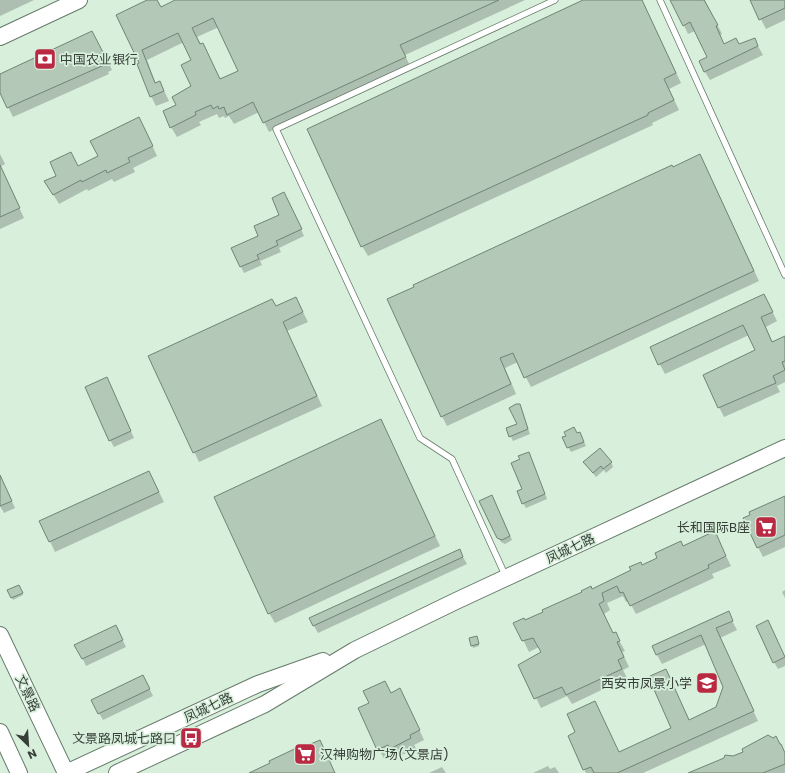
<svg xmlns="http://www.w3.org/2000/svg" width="785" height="773" font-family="Poppins,'Noto Sans SC',sans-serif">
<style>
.shadow{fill:#0003;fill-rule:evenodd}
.building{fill:#b3c8b7;stroke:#708574;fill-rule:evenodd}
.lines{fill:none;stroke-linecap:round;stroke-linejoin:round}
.lane-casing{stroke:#667b6a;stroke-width:7}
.secondary-casing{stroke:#667b6a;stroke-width:18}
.lane{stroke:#fff;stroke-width:5.5}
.secondary{stroke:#fff;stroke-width:16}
.labels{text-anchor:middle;stroke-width:3.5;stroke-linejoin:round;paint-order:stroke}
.poi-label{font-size:13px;fill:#363f37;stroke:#d8efdc;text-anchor:end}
.street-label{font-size:13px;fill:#363f37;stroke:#d8efdc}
</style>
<rect width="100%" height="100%" fill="#d8efdc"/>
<g class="shadow">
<polygon points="0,0 34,0 0,16"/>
<path d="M149,0H157L162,9L181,0H525L405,55L410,66L269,132L259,112L234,124L229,116L225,118L224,116L219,118L217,114L199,122L201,125L177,137L171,127L177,106L192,87V61L184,42L147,60L156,84L160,82L169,101L156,106L151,96L140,63L117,15ZM219,27L240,71L221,80L197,37Z"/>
<polygon points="586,0 642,0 681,83 669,89 679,110 652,123 653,125 368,256 362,246"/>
<polygon points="672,0 705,0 722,34 720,35 724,45 739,45 754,39 763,55 710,80 705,72 708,58 695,31 688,34"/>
<polygon points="751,0 785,0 785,20 766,29"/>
<polygon points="102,50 112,70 108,72 109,74 13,117 0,91 0,75"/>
<polygon points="144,128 157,156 133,168 135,172 114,182 112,179 88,191 87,189 59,204 46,182 99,157"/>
<polygon points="0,154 5,164 0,167"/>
<polygon points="705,165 759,281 531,387 518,362 505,368 516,394 447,426 442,416 672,168"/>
<polygon points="4,175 24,218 0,229 0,177"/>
<polygon points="284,193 304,236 279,248 281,252 260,261 262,265 244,273 232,248 259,236 281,215"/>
<polygon points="764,295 777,321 766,327 773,343 785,339 785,382 777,386 780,392 724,417 719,407 756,351 749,335 665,374 651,348"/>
<polygon points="296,298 308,322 287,331 322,406 199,462 150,357"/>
<polygon points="110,385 134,438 114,447 110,440"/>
<polygon points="521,409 530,434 513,441 507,429 518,424"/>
<polygon points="381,420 440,546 275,623 269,613"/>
<polygon points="577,434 582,438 586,446 571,452 568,447"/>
<polygon points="529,453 547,499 526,508 523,503 521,460"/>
<polygon points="611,462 613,467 606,473 604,470 596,477 587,466"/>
<polygon points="149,472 164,502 55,552 41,522"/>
<polygon points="0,476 15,508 4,513 0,506"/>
<polygon points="785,498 785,547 763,557 758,547"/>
<polygon points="494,500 512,540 505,544 501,542 498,537"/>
<polygon points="714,532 731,566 712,574 714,578 636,614 629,601 626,602 623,596 607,603 610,610 604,614 613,634 615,633 625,651 622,652 629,667 623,670 627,678 572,704 567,696 541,708 520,665 542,653 539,647 529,652 515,623 525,621"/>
<polygon points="459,550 467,564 318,633 310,619"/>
<polygon points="19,586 23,595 13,600 9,590"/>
<polygon points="785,590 785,598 782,592"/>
<polygon points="728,613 737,630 720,638 758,721 643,773 586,773 569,736 619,753 673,728 665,670 690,721 717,708 724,687 706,644 662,664 657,655"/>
<polygon points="771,628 785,658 785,666 778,669 774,662"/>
<polygon points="119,633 126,647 86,666 76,645"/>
<polygon points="470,639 477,639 479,646 473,648"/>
<polygon points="147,684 153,696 103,720 99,713"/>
<polygon points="391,693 405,699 424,740 414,745 416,748 396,758 394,755 384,759 359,709"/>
<polygon points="744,752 785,754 785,773 698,773"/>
<polygon points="548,766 550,769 555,767 559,773 533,773"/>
<polygon points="442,767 446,773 429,773"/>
</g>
<g class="building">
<path d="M147,0H157L161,7L175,0H499L400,45L406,57L263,123L253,102L227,115L224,107L219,109L218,106L213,109L211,105L195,112L196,115L170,128L163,111L176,105L172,97L191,86L181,65L191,60L178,33L142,50L155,83L160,81L164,91L150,97L137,64L139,63L116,15ZM213,18L238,71L220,79L203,43L200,44L192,28Z"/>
<polygon points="583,0 642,0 676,73 664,79 674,100 648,113 648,115 361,247 307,129"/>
<polygon points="670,0 704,0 718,25 716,26 724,44 736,38 739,44 755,38 758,46 704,72 699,61 707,57 690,22 683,26"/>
<polygon points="750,0 785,0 785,8 759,20"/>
<polygon points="92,31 107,60 103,62 104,65 7,108 0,93 0,74"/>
<polygon points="139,117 153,146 128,158 130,162 107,173 106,170 82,182 81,180 53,195 44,181 56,176 50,162 71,152 78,166 98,156 90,141"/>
<polygon points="700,154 754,271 524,378 513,353 500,358 511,384 441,417 387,299 414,287 413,285 672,165 673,167"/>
<polygon points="0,165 20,208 0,217"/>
<polygon points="284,192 302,229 276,241 278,245 257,255 259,259 240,267 231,248 258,236 254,226 279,215 272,198"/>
<polygon points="764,294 773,312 761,317 772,342 785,336 785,361 782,362 785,370 773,376 776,383 718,408 703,375 755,350 743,325 658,365 650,347"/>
<polygon points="296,297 303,312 283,322 317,396 193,453 148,356 272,299 276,306"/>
<polygon points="107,377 131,431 109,441 85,387"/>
<polygon points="516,404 520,404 528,429 509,437 506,428 517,424 509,408"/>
<polygon points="381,419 435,536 268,614 214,497"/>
<polygon points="574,427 577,433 580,432 584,442 567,448 562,437 566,436 564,432"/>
<polygon points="600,448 612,462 603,469 601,466 593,473 583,462"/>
<polygon points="529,452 545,494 522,504 517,491 522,489 511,463 520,459 518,456"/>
<polygon points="149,471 159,492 49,542 39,521"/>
<polygon points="0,475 12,501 0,506"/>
<polygon points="492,495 510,536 502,540 497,538 479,501"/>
<polygon points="785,496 785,535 757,548 743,518 750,515 749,512"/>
<polygon points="715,531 726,556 708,565 709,568 630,606 623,592 620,593 617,586 602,593 604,601 599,604 613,633 616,632 620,641 617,642 624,657 618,660 622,669 566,695 562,687 534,699 518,665 541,652 533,638 522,641 513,623 524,618 525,620 543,612 542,610 582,592 581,591 591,586 592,589 631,570 629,567 641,562 642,565 657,558 655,553 681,541 683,546"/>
<polygon points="460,549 463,557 313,626 309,618"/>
<polygon points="19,585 23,593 11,598 7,590"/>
<polygon points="729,611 733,621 716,628 754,711 617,773 594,773 591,767 583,770 568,736 575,732 567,714 595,701 619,752 671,728 652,685 653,684 650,676 666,669 689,720 716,707 723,687 701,635 656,655 652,646"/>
<polygon points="768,620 785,657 773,663 756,626"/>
<polygon points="116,625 123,640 82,659 74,645"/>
<polygon points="477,636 479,644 471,646 469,638"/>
<polygon points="143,675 150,689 98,714 91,700"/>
<polygon points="385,681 391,693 400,688 420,730 410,735 411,738 390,749 388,745 377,750 358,708 369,703 363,691"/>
<polygon points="768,735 773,738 776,736 780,744 781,744 785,753 785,764 763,773 688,773 724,758 725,755 733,756 743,752 742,749"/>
<polygon points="320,740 335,773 249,773 270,763 269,761 305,744 306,746"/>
</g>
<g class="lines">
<g class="lane-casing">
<g id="lane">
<polyline points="660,0 785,275"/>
<polyline points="506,577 452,459 420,438 276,129 555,0"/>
</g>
</g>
<g class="secondary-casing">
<g id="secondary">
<polyline points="0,37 79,0"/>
<polyline points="0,635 66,773"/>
<polyline points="0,732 19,773"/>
<polyline points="66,773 258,684 323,661"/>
<polyline points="117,773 265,704 355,650 456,601 785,448"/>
</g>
</g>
<use href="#lane" class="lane"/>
<use href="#secondary" class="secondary"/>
</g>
<defs>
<g id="bank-square" transform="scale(1.15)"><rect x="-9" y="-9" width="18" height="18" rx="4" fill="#ba2942" stroke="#d8efdc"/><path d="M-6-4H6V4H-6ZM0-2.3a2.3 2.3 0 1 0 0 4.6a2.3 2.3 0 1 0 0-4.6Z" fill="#fff"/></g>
<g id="supermarket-square" transform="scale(1.15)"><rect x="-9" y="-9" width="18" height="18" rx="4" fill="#ba2942" stroke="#d8efdc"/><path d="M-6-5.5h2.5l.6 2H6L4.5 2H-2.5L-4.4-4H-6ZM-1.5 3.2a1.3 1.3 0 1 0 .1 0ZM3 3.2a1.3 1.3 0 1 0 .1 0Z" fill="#fff"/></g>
<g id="school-square" transform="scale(1.15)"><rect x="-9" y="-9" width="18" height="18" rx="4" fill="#ba2942" stroke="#d8efdc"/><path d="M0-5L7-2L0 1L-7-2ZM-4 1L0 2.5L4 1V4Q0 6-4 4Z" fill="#fff"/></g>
<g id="bus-square" transform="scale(1.15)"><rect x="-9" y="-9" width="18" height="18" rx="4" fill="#ba2942" stroke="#d8efdc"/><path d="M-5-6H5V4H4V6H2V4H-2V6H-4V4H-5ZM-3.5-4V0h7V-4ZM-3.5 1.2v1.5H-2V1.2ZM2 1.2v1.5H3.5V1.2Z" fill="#fff"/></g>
</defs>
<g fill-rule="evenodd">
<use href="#bank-square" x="45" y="59"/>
<use href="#supermarket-square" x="766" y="527"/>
<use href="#school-square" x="707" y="683"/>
<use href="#bus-square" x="191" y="738"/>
<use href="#supermarket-square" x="305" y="754"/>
</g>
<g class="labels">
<g class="poi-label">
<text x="60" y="64" text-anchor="start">中国农业银行</text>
<text x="750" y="532">长和国际B座</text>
<text x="692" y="688">西安市凤景小学</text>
<text x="176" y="743">文景路凤城七路口</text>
<text x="320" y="759" text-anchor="start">汉神购物广场(文景店)</text>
</g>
<g class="street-label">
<text transform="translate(570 548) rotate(-25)" y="5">凤城七路</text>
<text transform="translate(28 693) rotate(65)" y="5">文景路</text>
<text transform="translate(208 707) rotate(-25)" y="5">凤城七路</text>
</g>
</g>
<g transform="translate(28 745) rotate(155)" stroke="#d8efdc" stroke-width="3" paint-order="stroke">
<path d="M0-3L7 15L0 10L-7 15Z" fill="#363f37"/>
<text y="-6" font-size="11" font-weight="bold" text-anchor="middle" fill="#363f37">N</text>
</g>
</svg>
